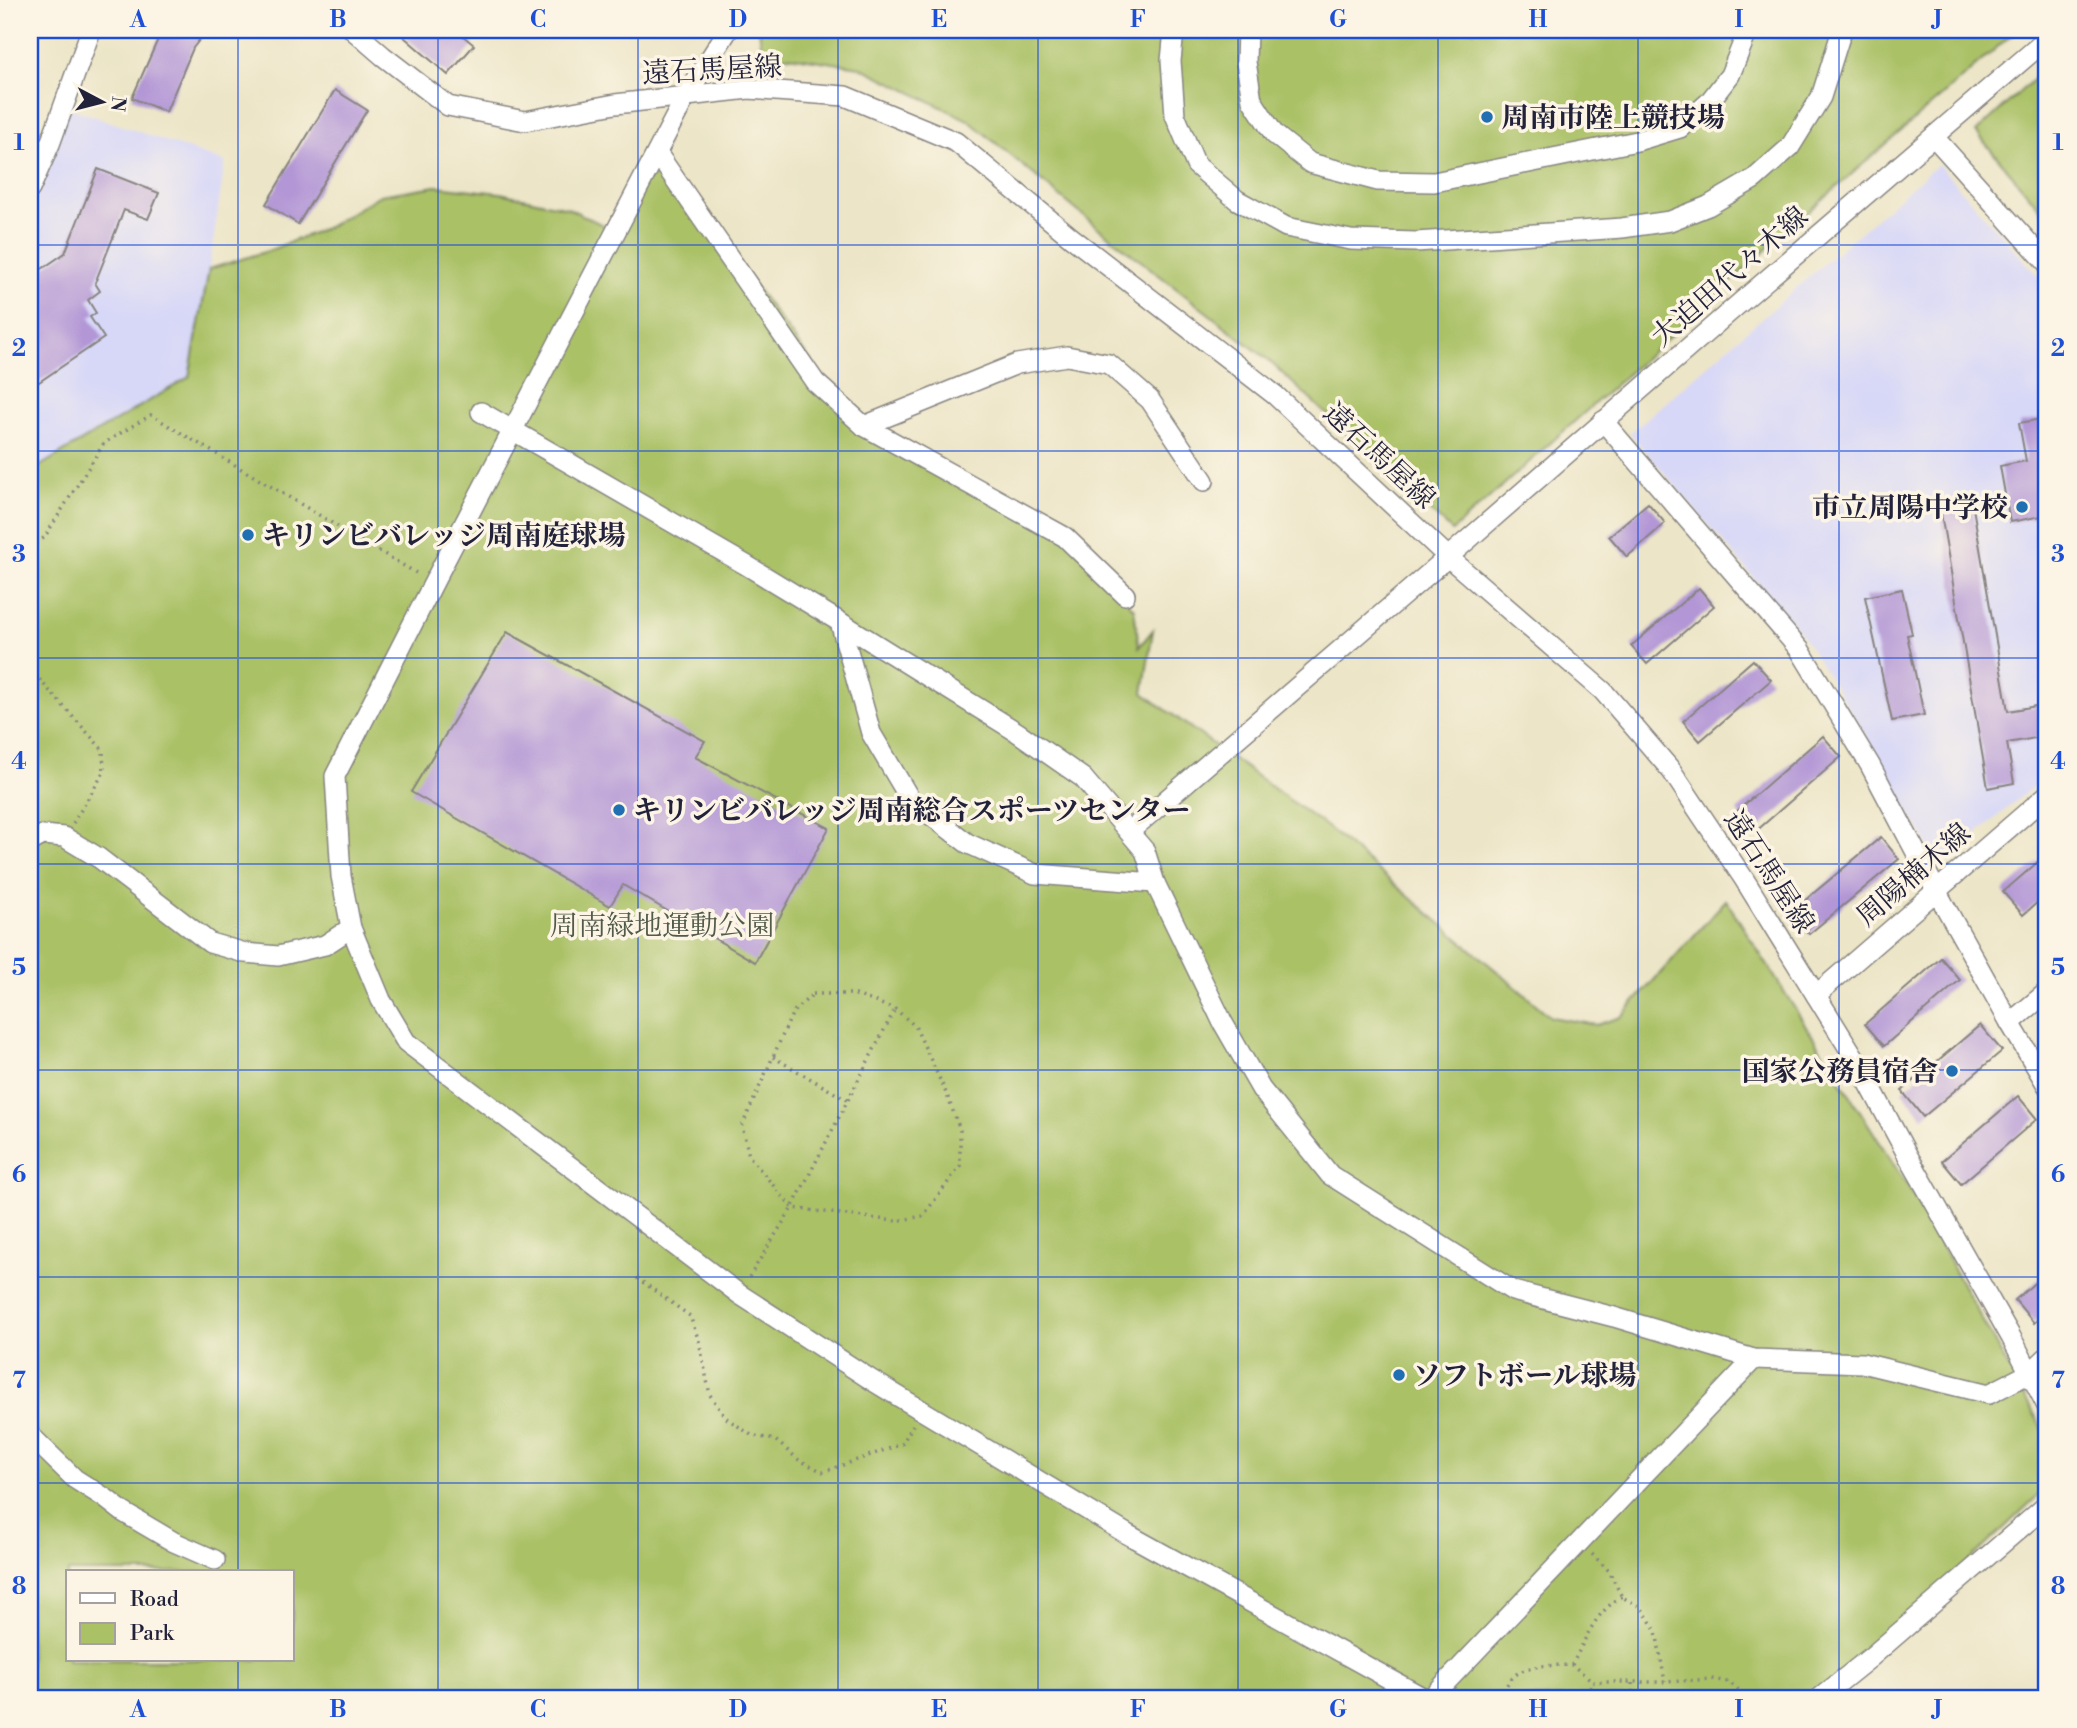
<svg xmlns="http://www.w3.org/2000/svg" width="2077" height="1728" font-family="'Libre Bodoni','Noto Serif JP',serif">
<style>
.built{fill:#d7d7f8}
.green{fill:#aac166;stroke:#667250;stroke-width:2;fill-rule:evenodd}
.building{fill:#b296d6}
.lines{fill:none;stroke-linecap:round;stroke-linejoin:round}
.minor-casing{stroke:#878481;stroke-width:22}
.path{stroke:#878481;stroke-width:3.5;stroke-dasharray:2 5;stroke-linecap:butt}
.minor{stroke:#fff;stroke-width:19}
.grid{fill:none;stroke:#1d4ed8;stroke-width:2;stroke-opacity:0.55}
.poi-dot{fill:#1f6fb2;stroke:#fcf5e5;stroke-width:2.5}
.labels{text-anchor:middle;stroke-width:7;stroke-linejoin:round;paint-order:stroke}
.street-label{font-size:28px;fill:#22223b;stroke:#fcf5e5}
.poi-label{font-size:28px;font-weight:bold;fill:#22223b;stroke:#fcf5e5;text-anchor:start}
.park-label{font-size:28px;fill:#525a4a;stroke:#fcf5e5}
.neatline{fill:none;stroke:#1d4ed8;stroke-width:2.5}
.grid-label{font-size:23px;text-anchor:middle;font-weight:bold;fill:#1d4ed8}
</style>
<rect width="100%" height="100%" fill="#fcf5e5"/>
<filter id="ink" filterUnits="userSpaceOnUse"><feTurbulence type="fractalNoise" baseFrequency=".0143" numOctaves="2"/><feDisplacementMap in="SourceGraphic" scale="14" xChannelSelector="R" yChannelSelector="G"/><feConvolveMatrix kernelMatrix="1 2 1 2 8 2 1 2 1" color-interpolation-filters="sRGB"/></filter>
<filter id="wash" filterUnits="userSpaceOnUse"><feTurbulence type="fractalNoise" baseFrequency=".00686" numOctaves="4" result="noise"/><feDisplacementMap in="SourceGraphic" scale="28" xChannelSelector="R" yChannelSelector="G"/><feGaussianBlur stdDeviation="1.57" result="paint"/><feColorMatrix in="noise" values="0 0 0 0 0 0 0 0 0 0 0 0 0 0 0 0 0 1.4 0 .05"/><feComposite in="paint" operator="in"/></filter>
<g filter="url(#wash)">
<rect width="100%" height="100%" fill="#ece5c7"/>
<g class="built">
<polygon points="62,105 225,162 209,269 189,377 30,472 30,191"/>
<polygon points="1938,164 2047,286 2047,775 1939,865 1865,734 1801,633 1630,433"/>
</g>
<g class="green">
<polygon points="759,30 2017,30 1822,200 1452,531 1267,359 1092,223 968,120 860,67 762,52"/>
<polygon points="2047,67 2047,217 1976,132"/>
<path d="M656,155L854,418L1070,538L1134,609L1139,647L1153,630L1143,693L1328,828L1551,1017L1597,1025L1621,1017L1726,900L1910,1190L2047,1437V1487L1853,1671L1818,1698H30V472L189,377L209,269L268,251L328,227L380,195L436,186L500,193L568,208L619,233ZM68,1572H292V1660H68Z"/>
</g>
<g id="blocks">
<g class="building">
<polygon points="162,30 207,30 193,48 166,112 132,98"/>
<polygon points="396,30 456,30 474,45 448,75"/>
<polygon points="335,90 367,110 298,224 266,204"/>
<polygon points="98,169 159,193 148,219 124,210 95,283 100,291 88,300 96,313 90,317 104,338 30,388 30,277 65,253"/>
<polygon points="2047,418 2047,515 2010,522 2000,466 2026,461 2019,423"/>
<polygon points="1972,502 2008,711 2047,704 2047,736 2007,743 2014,783 1988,788 1940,508"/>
<polygon points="1648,503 1665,523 1627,557 1609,536"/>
<polygon points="1699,588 1714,606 1647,664 1631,646"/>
<polygon points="1902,589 1912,634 1907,635 1924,715 1892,721 1865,597"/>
<polygon points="507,632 705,741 695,757 829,828 755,962 623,885 610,906 411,792"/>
<polygon points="1753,660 1771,680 1700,741 1683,721"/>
<polygon points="1823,736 1841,757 1755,832 1737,811"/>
<polygon points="1881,837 1899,859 1809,934 1791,912"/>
<polygon points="2047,854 2047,894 2023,915 2003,892"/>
<polygon points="1941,958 1960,980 1884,1046 1865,1024"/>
<polygon points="1980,1025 2002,1051 1923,1117 1902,1091"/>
<polygon points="2018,1096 2037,1119 1961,1184 1942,1161"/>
<polygon points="2047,1272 2047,1311 2034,1323 2015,1300"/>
</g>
</g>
</g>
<g filter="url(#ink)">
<use href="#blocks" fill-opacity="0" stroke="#878481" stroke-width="2"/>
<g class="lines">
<g class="minor-casing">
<g id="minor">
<polyline points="353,30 383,56 448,106 525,121 615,104 749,89 845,96 956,142 1072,238 1275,395 1448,557 1603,691 1671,770 1744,879 1858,1063 1908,1156 2011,1337 2047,1406"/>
<polyline points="728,30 686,96 435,580 335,776 341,876 351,928 381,1000 406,1042 739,1294 873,1381 1127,1534 1424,1698"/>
<polyline points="1174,30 1171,61 1175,115 1196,165 1237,200 1286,227 1351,240 1416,242 1622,228 1670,221 1708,206 1754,179 1790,147 1821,97 1842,30"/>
<polyline points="1247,30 1246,62 1252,100 1274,134 1310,163 1378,181 1434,182 1637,141 1680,128 1709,102 1730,75 1746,35 1745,30"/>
<polyline points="1934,137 2047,263"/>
<polyline points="657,153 815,382 864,426 1065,537 1125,595"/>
<polyline points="30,189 50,144 91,30"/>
<polyline points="481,412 746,565 840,622 1017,732 1083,778 1145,851 1155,883 1223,1023 1261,1089 1330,1175 1513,1291 1614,1317 1754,1359 1862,1363 1989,1394 2030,1373 2047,1357"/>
<polyline points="1603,421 1800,650 1870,765 1937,892 2010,1023 2047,1085"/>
<polyline points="864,426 1017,364 1067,356 1109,364 1150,400 1204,481"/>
<polyline points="840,622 871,733 910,799 967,843 1035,874 1155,883"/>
<polyline points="1130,831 1448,557 1741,302 2047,39"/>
<polyline points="30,842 43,835 64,837 99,858 210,943 245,953 278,956 325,945 351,928"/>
<polyline points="1816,995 2047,795"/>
<polyline points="2010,1023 2047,992"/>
<polyline points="30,1435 75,1479 105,1498 123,1512 174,1542 215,1560"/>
<polyline points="1431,1698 1754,1359"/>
<polyline points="1820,1698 1871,1657 2047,1505"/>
</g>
</g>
<g class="path">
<polyline points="30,546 44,538 104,443 151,415 416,573"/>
<polyline points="30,669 103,750 104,772 73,823"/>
<polygon points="813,994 853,994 895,1009 915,1026 947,1095 960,1130 960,1166 923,1216 895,1221 792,1208 749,1156 742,1126 793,1012"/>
<polyline points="773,1057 847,1100"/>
<polyline points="749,1277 792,1208 895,1009"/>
<polyline points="637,1278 690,1316 699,1341 710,1395 725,1417 751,1435 775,1440 799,1460 823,1472 902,1444 913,1425"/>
<polyline points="1592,1554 1609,1571 1622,1597 1641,1607 1656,1631 1665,1682"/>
<path d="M1572,1665C1585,1640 1596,1610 1622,1597"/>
<polyline points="1632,1683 1633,1698"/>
<path d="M1502,1698C1510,1662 1543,1666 1572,1665L1594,1682H1665L1712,1679L1729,1682L1741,1692"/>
<polyline points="1581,1698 1594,1682"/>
</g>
<use href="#minor" class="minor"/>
</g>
</g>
<path class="grid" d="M238,30V1572M438,30V1698M638,30V1698M838,30V1698M1038,30V1698M1238,30V1698M1438,30V1698M1638,30V1698M1839,30V1698M30,245H2047M30,451H2047M30,658H2047M30,864H2047M30,1070H2047M30,1277H2047M30,1483H2047M238,1660V1698"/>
<g class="poi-dot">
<circle cx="1487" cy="117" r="7"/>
<circle cx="2022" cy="507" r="7"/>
<circle cx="248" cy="535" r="7"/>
<circle cx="619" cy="810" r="7"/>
<circle cx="1952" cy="1071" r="7"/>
<circle cx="1399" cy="1375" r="7"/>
</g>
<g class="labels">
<g class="street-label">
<text transform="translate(712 69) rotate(-3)" y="10">遠石馬屋線</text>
<text transform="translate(1729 276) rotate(-41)" y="10">大迫田代々木線</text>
<text transform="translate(1380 455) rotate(43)" y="10">遠石馬屋線</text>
<text transform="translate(1770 871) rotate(57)" y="10">遠石馬屋線</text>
<text transform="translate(1913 874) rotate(-41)" y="10">周陽楠木線</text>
</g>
<g class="poi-label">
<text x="1501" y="127">周南市陸上競技場</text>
<text x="2008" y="517" text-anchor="end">市立周陽中学校</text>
<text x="262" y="545">キリンビバレッジ周南庭球場</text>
<text x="633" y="820">キリンビバレッジ周南総合スポーツセンター</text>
<text x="1938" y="1081" text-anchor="end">国家公務員宿舎</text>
<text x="1413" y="1385">ソフトボール球場</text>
</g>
<g class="park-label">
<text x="662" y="935">周南緑地運動公園</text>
</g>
</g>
<rect width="2077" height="1728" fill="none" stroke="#fcf5e5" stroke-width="77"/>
<rect x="66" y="1570" width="228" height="91" fill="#fcf5e5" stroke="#a5a1a1" stroke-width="2"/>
<rect x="80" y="1593" width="35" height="10" fill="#ffffff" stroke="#a5a1a1" stroke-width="2"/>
<text x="130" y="1606" font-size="21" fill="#22223b">Road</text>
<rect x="80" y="1623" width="35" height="21" fill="#aac166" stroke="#a5a1a1" stroke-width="2"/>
<text x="130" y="1640" font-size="21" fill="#22223b">Park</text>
<g transform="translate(102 102) rotate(97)" stroke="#fcf5e5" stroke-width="5" paint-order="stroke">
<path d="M0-5L12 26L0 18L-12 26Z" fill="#22223b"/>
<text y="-10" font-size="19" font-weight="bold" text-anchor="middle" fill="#22223b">N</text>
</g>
<rect x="38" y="38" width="2000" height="1652" class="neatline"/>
<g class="grid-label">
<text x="138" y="27">A</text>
<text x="338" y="27">B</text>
<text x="538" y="27">C</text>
<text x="738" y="27">D</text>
<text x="939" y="27">E</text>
<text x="1138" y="27">F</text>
<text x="1338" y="27">G</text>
<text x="1538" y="27">H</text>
<text x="1739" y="27">I</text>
<text x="1938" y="27">J</text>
<text x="19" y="150">1</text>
<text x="2058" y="150">1</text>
<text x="19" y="356">2</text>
<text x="2058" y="356">2</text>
<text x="19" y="562">3</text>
<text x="2058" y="562">3</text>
<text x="19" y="769">4</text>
<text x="2058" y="769">4</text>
<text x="19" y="975">5</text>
<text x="2058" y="975">5</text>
<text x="19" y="1182">6</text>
<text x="2058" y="1182">6</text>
<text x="19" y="1388">7</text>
<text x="2058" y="1388">7</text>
<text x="19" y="1594">8</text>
<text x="2058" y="1594">8</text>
<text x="138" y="1717">A</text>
<text x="338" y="1717">B</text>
<text x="538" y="1717">C</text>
<text x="738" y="1717">D</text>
<text x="939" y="1717">E</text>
<text x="1138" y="1717">F</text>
<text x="1338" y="1717">G</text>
<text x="1538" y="1717">H</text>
<text x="1739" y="1717">I</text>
<text x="1938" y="1717">J</text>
</g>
</svg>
